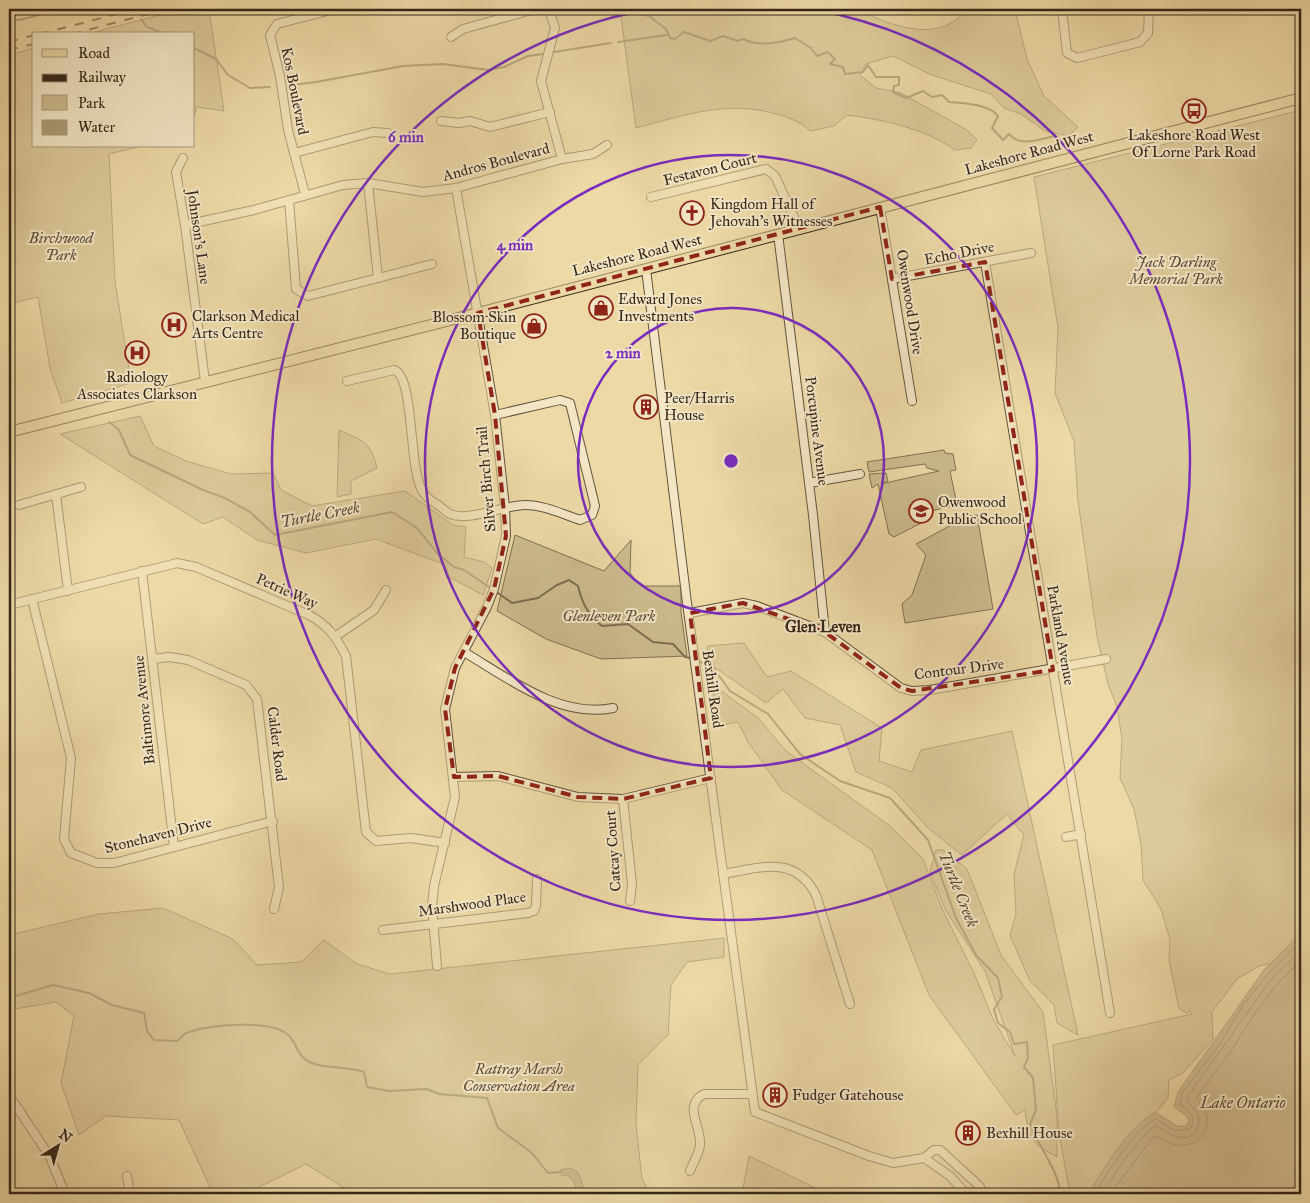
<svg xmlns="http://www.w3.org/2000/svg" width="1310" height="1203" font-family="'IM FELL Great Primer',serif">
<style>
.green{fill:#cdbb8e;stroke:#807154}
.water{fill:#ad9c76;stroke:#7d6d51}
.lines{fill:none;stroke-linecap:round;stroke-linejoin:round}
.shore{stroke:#706248;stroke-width:1}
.stream{stroke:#7d6d51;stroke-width:2}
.minor-casing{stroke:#62543c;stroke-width:10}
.major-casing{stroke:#342719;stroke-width:12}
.minor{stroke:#f3e6c5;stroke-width:8}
.major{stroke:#ecd9a6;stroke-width:10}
.rail{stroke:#342719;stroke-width:2;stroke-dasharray:9 9;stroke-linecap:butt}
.marked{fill:none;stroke:#8f2418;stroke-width:4;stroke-dasharray:10 6;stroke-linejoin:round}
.ring{fill:none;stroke:#7b2cbf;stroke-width:2.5}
.labels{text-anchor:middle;stroke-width:4;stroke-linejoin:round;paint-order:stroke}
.street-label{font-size:15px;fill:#342719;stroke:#f3e6c5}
.poi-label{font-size:15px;fill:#342719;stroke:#f3e6c5;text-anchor:start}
.park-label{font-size:15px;font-style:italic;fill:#5a4c36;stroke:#f3e6c5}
.water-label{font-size:16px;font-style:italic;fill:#584a35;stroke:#f3e6c5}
.neighbourhood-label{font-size:16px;font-weight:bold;fill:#342719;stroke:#f3e6c5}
.centre{fill:#7b2cbf;stroke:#f3e6c5;stroke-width:2.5}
.ring-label{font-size:15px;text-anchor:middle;font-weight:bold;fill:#7b2cbf;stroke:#f3e6c5;stroke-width:4;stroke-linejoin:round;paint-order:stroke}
</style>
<rect width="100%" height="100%" fill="#ecd9a6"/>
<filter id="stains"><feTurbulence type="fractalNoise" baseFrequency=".004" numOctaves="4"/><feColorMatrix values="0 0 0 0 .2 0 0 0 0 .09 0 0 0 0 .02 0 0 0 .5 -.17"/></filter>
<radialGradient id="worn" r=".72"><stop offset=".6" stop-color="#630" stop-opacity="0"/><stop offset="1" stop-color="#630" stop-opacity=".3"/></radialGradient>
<g class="green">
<polygon points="183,9 209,9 224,111 197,107 194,116 194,34 87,34"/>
<path d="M620,9H858C890,26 941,45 966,9H1015L1027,59L1044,96L1078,127L1069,136L1045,131L1021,114L1004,108L991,94L932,75L893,56L866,64L860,75L876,88L901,93L967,130L977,140L971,148L955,150C924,128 884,120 847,115L834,126L810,131C801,122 792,119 780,115C728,99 686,115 636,128Z"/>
<polygon points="34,48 34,146 142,146 109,154 115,281 131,383 62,403 50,368 38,297 9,304 9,55"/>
<polygon points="1301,110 1301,939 1293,942 1273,963 1259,966 1237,979 1212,1012 1213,1039 1183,1073 1169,1080 1168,1098 1089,1194 1070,1194 1059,1133 1053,1045 1192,1014 1190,1010 1187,1013 1179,1009 1169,960 1170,940 1161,909 1143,880 1141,844 1134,809 1120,778 1122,739 1117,707 1108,684 1097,636 1078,501 1074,441 1055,393 1058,328 1034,177"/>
<polygon points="140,416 154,446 186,461 231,474 273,473 281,490 312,506 405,491 453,525 466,527 464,557 484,562 492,568 483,595 449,577 446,565 376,539 306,553 257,540 223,517 203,524 60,434"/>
<path d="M339,430C364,441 370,441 377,468L351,481V494L337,497Z"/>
<polygon points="944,450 945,453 953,454 956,470 950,471 957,505 926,512 929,519 894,537 889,534 878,484 872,488 869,474 886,473 888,481 881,484 939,471 927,468 925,464 869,472 867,462"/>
<polygon points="977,515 993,609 905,623 902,604 912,595 926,555 916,544 968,516"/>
<polygon points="515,535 604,571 631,540 630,573 641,586 681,586 681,612 687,656 601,659 546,639 497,611"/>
<polygon points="744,643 767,677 791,671 882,728 879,761 912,772 921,750 1012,731 1078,1035 1057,1023 1054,1005 1030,981 1010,935 1016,914 1014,874 1024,835 1007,814 962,855 928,828 892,788 856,772 840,725 805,718 783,689 766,703 710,664 707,646"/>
<path d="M712,684L758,718L786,751L890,826L923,859L943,911L974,973L993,1019L1015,1056L985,971L946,911L930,872L936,850H943L967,869L1001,955L1043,1012L1057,1116V1157C1031,1143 1029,1140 1025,1110L1016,1115L929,995L872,850L782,790L748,742L738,722L718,726Z"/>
<polygon points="163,908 233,939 257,965 301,962 324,940 357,964 390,974 724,938 724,957 687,962 671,985 668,1035 638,1065 636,1124 642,1179 651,1194 354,1194 306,1164 245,1194 213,1194 179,1120 106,1116 79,1135 61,1083 74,1016 56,1002 9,1010 9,935 99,914"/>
<polygon points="749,1156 828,1194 742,1194"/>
</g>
<g class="water">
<path d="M1301,939V1194H1088C1106,1166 1126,1129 1155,1112L1177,1126H1186L1189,1121L1187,1116L1174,1107L1178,1092L1264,970L1293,941Z"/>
<polygon points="570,1168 578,1172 586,1194 578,1194 574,1182 568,1175 562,1176 560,1170"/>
</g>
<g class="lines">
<g class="shore">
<path d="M1094,1194C1106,1176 1136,1126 1156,1119L1176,1131L1190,1129C1197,1117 1190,1112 1180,1104L1182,1093L1220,1044L1243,1005L1268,974L1295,946L1301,944"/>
<path d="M1101,1194L1128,1155L1151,1128L1156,1126C1168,1133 1182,1144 1195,1133C1203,1120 1199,1111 1187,1102L1188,1096L1272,978L1301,951"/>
<path d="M1110,1194L1154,1136C1161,1137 1166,1142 1172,1144C1190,1149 1210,1138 1207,1118C1206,1109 1199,1104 1197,1097L1231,1051L1255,1013L1278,983L1301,960"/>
</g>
<g class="stream">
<path d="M618,9L649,16L666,29L670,38L675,39L684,32L710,41L723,36L738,41L743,39C759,47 778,43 795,38L811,48L817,56L828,52L835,59L830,64L843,67L845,74L863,72L868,65L876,77H899V85L894,86L893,92L906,98L923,91L932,97L942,95L949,102C963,103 989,104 998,116L992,128L1003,140L1009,134C1021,148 1039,139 1055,136"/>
<polyline points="9,18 19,20 63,9"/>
<polyline points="141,19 147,27 165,34"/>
<polyline points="618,42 667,35"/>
<polyline points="194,48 216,59 228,75 250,88 270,87"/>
<polyline points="554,52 611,43"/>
<polyline points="292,85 316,82 403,66 443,64 488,70 504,67 528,56 543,54"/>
<polyline points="109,422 119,430 130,455 203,490 225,498 250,512 275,535 392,512 417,528 437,553 454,567 464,570 489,587"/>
<path d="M498,593L512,603L538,598L557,585L569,580L578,586C582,603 588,615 602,626L628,624L653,642L673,644L685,657L690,658"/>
<path d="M700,662L712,666L730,691L768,714L800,754L840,781L890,798L928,840L956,918L976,955L998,978L1002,997L994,1009L998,1023L1010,1032L1014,1044L1027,1042L1028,1058L1024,1067L1033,1078L1036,1110L1030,1124C1036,1143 1063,1177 1059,1194"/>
<path d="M9,998L53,985L89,993L112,1005L144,1013L147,1031L154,1040L177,1041C181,1038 184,1033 189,1032C210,1025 269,1019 287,1034C299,1043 294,1059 318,1065C332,1068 348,1067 364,1072L367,1087L389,1091L427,1089L439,1094L487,1098L498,1128L532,1153L548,1173L561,1172"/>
</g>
<g class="minor-casing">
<g id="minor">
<polyline points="549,9 555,28 541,81 562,159"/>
<polyline points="1062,9 1067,53 1077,58 1140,42 1148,33 1149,9"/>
<polyline points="451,37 463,29 535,9"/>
<polyline points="441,121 459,123 470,121 490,127 550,112"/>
<polyline points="294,153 373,132 388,133"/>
<polyline points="183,158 176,172 185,225 205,381"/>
<polyline points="305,194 288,130 280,76 270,35 277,24 335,9"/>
<polyline points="651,197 766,169 775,176 799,228"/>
<polyline points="289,200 296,289 308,296 378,278 368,183"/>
<polyline points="880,207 912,401"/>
<polyline points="185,225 254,210 343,185 368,183 423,192 456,188 562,159 593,154 607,145"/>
<polyline points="778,234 813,515 825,632"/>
<polyline points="985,262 1110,1013"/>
<polyline points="646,269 687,603 755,1112 869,1156 893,1163 924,1158 934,1150 940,1150 975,1182 980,1187 981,1194"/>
<polyline points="378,278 432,264"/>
<polyline points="892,279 1031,253"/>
<path d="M347,381L394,370C415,376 408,470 423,492C426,497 433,502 438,505C441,507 446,512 450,514C469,522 504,505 525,505C544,505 562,514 580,520L592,515L595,506L570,403L560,400L495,415"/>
<polyline points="809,483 860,474"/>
<polyline points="56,494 68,591"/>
<polyline points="19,505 81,487"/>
<polyline points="142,571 174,847"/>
<polyline points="32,599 71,758 64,839 71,853 97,863 114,863 273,821"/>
<path d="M9,605L177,563L196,567L309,615C328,625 336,637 346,656L366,832L376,841L411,838L445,843"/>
<polyline points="690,613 743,603 757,606 825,632 901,688 912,691 930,690 1106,659"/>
<polyline points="336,636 374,610 386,590"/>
<path d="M464,652C508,678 560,719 613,708"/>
<polyline points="153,659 169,657 188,660 246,685 257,699 279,887 274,909"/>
<polyline points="454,777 498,776 578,797 623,799 711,778"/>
<polyline points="623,799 632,884 630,901"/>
<polyline points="1066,837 1081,834"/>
<path d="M723,874C759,868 795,854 816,895L850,1004"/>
<polyline points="383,930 528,913 534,911 536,906 537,879"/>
<polyline points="437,966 432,907 434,886 455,797 445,709 455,668 487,607 494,589 506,536 505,507 495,415 456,188"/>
<polyline points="9,1095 50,1157 65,1194"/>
<polyline points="924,1158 950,1176 966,1194"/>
<path d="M690,1171C693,1163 699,1154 700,1145C702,1126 682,1106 704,1094H752"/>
<polyline points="127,1176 130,1194"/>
</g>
</g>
<g class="major-casing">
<polyline id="major" points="9,432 478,313 1301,98"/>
</g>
<use href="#minor" class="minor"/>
<use href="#major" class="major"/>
<g class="rail">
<polyline points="130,14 152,9"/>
<polyline points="40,34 136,9"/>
<polyline points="72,34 167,9"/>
<polyline points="9,42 34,35"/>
<polyline points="9,50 34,44"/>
</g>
</g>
<path d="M0 0H1310V1203H0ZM880,207L892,279L985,262L1053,670L912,691L901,688L825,632L743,603L690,613L711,778L623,799L578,797L498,776L454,777L445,709L455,668L494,589L506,536L495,415L478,313Z" fill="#ecd9a6" fill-opacity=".55" fill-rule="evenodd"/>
<path class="marked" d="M880,207L892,279L985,262L1053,670L912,691L901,688L825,632L743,603L690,613L711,778L623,799L578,797L498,776L454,777L445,709L455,668L494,589L506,536L495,415L478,313Z"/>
<g class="ring">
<circle cx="731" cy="461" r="153"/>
<circle cx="731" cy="461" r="306"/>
<path d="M811 9A459 459 0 1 1 651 9"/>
</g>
<defs>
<g id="bus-ring" transform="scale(1.25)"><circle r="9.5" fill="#f3e6c5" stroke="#8f2418" stroke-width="1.5"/><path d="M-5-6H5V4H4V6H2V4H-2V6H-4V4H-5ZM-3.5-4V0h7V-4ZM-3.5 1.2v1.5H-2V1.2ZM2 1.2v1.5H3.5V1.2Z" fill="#8f2418"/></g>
<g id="church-ring" transform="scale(1.25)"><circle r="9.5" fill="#f3e6c5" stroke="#8f2418" stroke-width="1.5"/><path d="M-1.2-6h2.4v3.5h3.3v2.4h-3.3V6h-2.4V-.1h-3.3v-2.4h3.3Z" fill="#8f2418"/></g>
<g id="shop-ring" transform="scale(1.25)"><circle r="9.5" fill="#f3e6c5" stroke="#8f2418" stroke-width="1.5"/><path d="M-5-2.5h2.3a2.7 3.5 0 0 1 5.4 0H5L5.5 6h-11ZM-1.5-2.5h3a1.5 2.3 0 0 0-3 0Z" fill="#8f2418"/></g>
<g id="hospital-ring" transform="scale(1.25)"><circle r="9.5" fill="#f3e6c5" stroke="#8f2418" stroke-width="1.5"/><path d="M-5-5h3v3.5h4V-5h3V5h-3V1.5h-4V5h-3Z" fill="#8f2418"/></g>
<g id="building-ring" transform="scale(1.25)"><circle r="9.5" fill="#f3e6c5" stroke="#8f2418" stroke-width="1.5"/><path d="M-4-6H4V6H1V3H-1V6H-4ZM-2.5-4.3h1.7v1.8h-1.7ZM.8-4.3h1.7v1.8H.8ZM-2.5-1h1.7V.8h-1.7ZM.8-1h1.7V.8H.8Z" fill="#8f2418"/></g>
<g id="school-ring" transform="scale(1.25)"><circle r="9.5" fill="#f3e6c5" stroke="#8f2418" stroke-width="1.5"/><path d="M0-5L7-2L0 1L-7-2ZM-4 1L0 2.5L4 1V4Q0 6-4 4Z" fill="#8f2418"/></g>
</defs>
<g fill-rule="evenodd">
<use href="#bus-ring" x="1194" y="111"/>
<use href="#church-ring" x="692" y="213"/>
<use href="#shop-ring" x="601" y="308"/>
<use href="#hospital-ring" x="174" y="325"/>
<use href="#shop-ring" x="534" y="326"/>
<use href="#hospital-ring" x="137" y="353"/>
<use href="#building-ring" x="646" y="407"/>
<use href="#school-ring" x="921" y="511"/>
<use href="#building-ring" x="775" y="1095"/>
<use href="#building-ring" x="968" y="1133"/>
</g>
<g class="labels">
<g class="street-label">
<text transform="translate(295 91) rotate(79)" y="5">Kos Boulevard</text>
<text transform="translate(1029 153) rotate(-15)" y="5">Lakeshore Road West</text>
<text transform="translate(496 162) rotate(-15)" y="5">Andros Boulevard</text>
<text transform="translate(710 169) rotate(-14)" y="5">Festavon Court</text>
<text transform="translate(199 237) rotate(82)" y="5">Johnson's Lane</text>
<text transform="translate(959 253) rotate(-11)" y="5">Echo Drive</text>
<text transform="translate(637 255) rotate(-14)" y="5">Lakeshore Road West</text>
<text transform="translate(910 302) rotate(81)" y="5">Owenwood Drive</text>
<text transform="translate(817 431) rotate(83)" y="5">Porcupine Avenue</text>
<text transform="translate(486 479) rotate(-95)" y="5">Silver Birch Trail</text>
<text transform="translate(287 591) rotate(24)" y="5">Petrie Way</text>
<text transform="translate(1061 635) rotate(80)" y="5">Parkland Avenue</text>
<text transform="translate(959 669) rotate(-7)" y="5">Contour Drive</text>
<text transform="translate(713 689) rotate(82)" y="5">Bexhill Road</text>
<text transform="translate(144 710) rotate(-96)" y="5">Baltimore Avenue</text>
<text transform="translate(277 744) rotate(83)" y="5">Calder Road</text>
<text transform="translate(158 835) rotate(-14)" y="5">Stonehaven Drive</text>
<text transform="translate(613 851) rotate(-94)" y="5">Catcay Court</text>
<text transform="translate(472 904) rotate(-8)" y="5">Marshwood Place</text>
</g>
<g class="poi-label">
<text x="1194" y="140" text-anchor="middle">Lakeshore Road West<tspan x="1194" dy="17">Of Lorne Park Road</tspan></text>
<text x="710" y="209">Kingdom Hall of<tspan x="710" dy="17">Jehovah's Witnesses</tspan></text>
<text x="618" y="304">Edward Jones<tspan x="618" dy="17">Investments</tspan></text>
<text x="192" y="321">Clarkson Medical<tspan x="192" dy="17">Arts Centre</tspan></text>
<text x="516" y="322" text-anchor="end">Blossom Skin<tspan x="516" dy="17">Boutique</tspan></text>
<text x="137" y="382" text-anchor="middle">Radiology<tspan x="137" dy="17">Associates Clarkson</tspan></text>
<text x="664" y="403">Peer/Harris<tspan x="664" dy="17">House</tspan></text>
<text x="938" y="507">Owenwood<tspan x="938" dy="17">Public School</tspan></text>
<text x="792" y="1100">Fudger Gatehouse</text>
<text x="986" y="1138">Bexhill House</text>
</g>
<g class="park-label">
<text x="61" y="243">Birchwood<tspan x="61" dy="17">Park</tspan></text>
<text x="1176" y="267">Jack Darling<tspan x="1176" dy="17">Memorial Park</tspan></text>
<text x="609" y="621">Glenleven Park</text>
<text x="519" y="1074">Rattray Marsh<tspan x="519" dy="17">Conservation Area</tspan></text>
</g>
<g class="water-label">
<text transform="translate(320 514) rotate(-11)" y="6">Turtle Creek</text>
<text transform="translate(959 889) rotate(68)" y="6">Turtle Creek</text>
<text x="1243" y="1108">Lake Ontario</text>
</g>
<g class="neighbourhood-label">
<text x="823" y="632">Glen Leven</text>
</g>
</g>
<circle cx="731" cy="461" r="8" class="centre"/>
<g class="ring-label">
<text x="406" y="142">6 min</text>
<text x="515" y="250">4 min</text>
<text x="623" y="358">2 min</text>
</g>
<rect width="1310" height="1203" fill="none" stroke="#ecd9a6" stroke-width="30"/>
<rect x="10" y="10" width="1290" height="1183" fill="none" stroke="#342719" stroke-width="2.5"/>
<rect x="15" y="15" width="1280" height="1173" fill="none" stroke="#342719"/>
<rect x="32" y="32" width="162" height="115" fill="#f3e6c5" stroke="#a79a80"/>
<rect x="42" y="49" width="25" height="8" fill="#ecd9a6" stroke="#a79a80"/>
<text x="78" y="58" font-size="15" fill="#342719">Road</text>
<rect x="42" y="74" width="25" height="8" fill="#342719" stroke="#a79a80"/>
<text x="78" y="82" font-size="15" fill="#342719">Railway</text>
<rect x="42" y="95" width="25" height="15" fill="#cdbb8e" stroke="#a79a80"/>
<text x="78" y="108" font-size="15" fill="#342719">Park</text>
<rect x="42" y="120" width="25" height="15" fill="#ad9c76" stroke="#a79a80"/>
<text x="78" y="132" font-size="15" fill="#342719">Water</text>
<g transform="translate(58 1146) rotate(37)" stroke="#f3e6c5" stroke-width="4" paint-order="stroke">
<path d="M0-4L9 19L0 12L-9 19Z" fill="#342719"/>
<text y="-8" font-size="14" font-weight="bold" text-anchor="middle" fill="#342719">N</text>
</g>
<rect width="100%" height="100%" filter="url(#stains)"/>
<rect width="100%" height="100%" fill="url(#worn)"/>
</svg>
